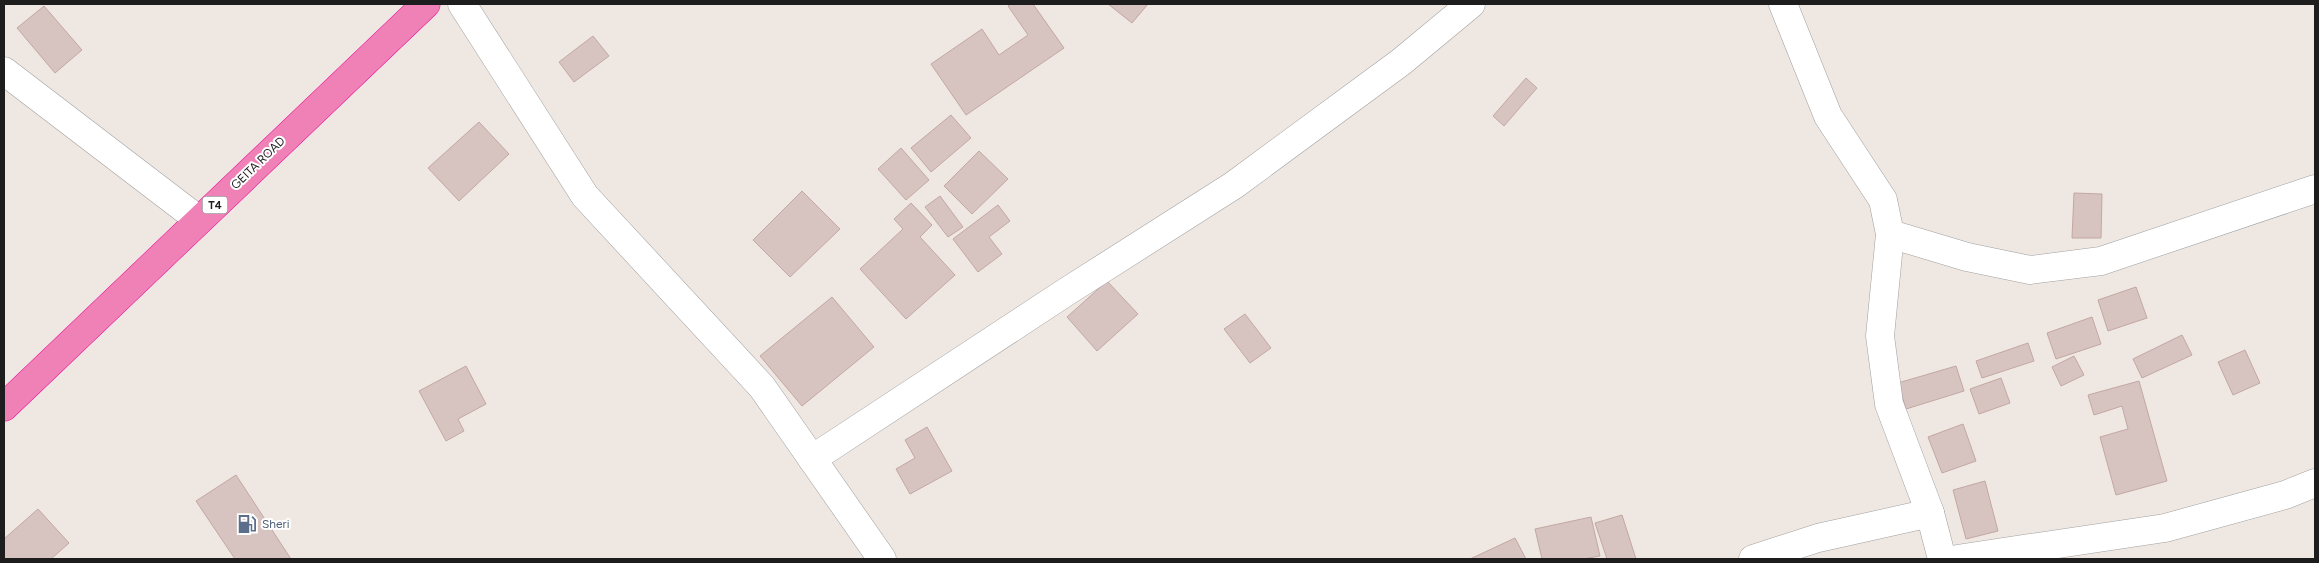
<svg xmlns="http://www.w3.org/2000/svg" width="2319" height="563" font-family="Figtree,sans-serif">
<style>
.building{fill:#d7c4c1;stroke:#c3a7a2}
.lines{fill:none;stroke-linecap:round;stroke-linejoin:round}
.minor-casing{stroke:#a1a1a1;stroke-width:29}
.highway-casing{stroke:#ea129b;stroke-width:29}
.minor{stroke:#fff;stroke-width:28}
.highway{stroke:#ef81b6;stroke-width:28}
.labels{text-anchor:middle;stroke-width:4;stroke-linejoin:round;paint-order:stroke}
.shield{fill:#fff;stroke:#616161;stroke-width:1}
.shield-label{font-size:11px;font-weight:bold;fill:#1d1d1d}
.street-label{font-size:12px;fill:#1d1d1d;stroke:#fff}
.service-label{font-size:12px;fill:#4e5e75;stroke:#fff;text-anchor:start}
</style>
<rect width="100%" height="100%" fill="#efe7e2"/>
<g class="building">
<polygon points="1011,4 1033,4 1064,48 966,115 931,64 982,29 999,55 1028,35 1008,6"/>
<polygon points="1108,4 1148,4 1132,23"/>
<polygon points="44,6 82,50 55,73 17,28"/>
<polygon points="593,36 609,56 574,82 559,62"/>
<polygon points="1526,78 1537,88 1504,126 1493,116"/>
<polygon points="951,115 971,138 931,172 911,148"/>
<polygon points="479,122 509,154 459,201 428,168"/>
<polygon points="901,148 929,180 906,200 878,169"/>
<polygon points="979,151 1008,179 972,214 944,186"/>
<polygon points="802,191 840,229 790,277 753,240"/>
<polygon points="2074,193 2102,194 2101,238 2072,238"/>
<polygon points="940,196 963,227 948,237 925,207"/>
<polygon points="911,203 932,225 920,237 955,275 906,319 860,269 903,229 894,219"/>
<polygon points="998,205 1010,221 989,237 1002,254 978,272 953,239"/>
<polygon points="1107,281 1138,314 1097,351 1067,317"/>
<polygon points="2136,287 2147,318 2108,331 2098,300"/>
<polygon points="832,297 874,347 802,406 760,356"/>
<polygon points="1245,314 1271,348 1250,363 1224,329"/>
<polygon points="2092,317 2101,344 2056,359 2047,333"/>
<polygon points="2182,335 2192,355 2142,378 2133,359"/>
<polygon points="2028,343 2034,361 1982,378 1976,361"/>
<polygon points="2245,350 2260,383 2233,395 2218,362"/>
<polygon points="2074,356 2084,375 2061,386 2052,367"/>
<polygon points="466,366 486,404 458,419 464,431 446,441 419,391"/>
<polygon points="1956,366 1964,391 1906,409 1898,383"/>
<polygon points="2001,378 2010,403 1979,414 1970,389"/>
<polygon points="2139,381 2167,481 2116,495 2100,437 2128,429 2122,406 2094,415 2088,395"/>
<polygon points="1963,424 1976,461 1942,473 1928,437"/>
<polygon points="927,427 952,471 910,494 896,469 915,458 905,440"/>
<polygon points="236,475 291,559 235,559 196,501"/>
<polygon points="1985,481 1998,531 1966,539 1953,490"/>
<polygon points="38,509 69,543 51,559 4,559 4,539"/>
<polygon points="1622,515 1636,559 1607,559 1595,523"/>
<polygon points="1591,517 1600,556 1583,559 1542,559 1535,529"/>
<polygon points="1515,538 1526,559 1470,559"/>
</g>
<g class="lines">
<g class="minor-casing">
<g id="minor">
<polyline points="462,4 585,196 762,387 882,559"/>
<polyline points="1783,4 1828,116 1883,200 1890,234 1880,336 1889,404 1930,513 1942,559"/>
<polyline points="4,71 199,220"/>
<polyline points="1890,234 1967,257 2030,270 2101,261 2315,189"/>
<polyline points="812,459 1066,292 1234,185 1401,62 1471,4"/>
<polyline points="1753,559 1818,538 1930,513"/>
<polyline points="1957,559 2165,528 2285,495 2315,483"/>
</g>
</g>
<g class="highway-casing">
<polyline id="highway" points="4,407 426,4"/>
</g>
<use href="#minor" class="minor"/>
<use href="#highway" class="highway"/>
</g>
<defs>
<g id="fuel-bare" transform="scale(1.5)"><path d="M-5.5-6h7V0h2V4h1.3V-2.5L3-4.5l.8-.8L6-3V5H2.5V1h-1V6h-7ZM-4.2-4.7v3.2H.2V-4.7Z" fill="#5c6f8a" stroke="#fff" stroke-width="2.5" paint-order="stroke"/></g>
</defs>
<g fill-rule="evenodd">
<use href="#fuel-bare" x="247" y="524"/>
</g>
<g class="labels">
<rect class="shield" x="202.5" y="196.5" width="25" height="17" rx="4"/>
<g class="shield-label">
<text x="215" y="209">T4</text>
</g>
<g class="street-label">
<text transform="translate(258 163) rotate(-44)" y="4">GEITA ROAD</text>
</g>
<g class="service-label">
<text x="262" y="528">Sheri</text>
</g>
</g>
<rect width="2319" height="563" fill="none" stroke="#1d1d1d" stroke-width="10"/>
</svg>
